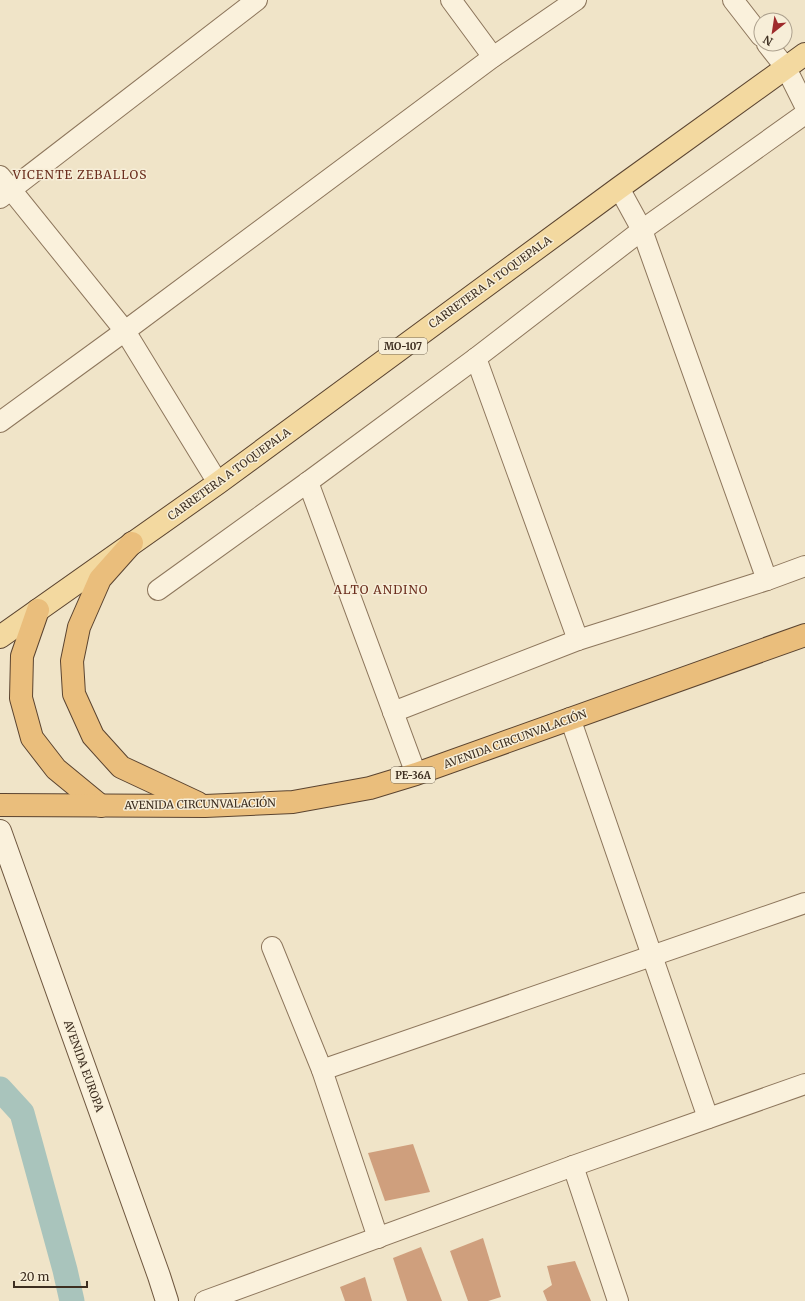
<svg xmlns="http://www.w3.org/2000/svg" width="805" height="1301" font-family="Merriweather,serif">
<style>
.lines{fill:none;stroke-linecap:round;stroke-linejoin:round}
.canal{stroke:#a9c4bc;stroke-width:25}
.building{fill:#cf9f7d}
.minor-casing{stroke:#8d765c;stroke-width:22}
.secondary-casing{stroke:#6f573f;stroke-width:24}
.primary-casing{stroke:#5b4430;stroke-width:24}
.trunk-casing{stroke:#5b4430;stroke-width:24}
.minor{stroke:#faf1dc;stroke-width:20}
.secondary{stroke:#faf1dc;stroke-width:22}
.primary{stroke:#f3d9a0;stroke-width:22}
.trunk{stroke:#eabe7c;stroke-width:22}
.labels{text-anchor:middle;stroke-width:3;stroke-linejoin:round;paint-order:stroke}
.shield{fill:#f7eed8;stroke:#756857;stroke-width:1}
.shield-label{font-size:10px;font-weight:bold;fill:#3d2e20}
.street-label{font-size:11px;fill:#3d2e20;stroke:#f7eed8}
.neighbourhood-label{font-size:12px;letter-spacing:1px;fill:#6b2e1e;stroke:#f7eed8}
</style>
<rect width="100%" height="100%" fill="#f0e4c8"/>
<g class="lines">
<polyline class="canal" points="0,1089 22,1113 65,1270 72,1301"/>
</g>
<g class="building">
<polygon points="413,1144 430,1192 385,1201 368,1153"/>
<polygon points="483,1238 501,1297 488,1301 468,1301 450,1251"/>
<polygon points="421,1247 442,1301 407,1301 393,1258"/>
<polygon points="575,1261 591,1301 547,1301 543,1291 552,1285 547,1266"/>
<polygon points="365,1277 372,1301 345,1301 340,1287"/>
</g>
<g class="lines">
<g class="minor-casing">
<g id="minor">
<polyline points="451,0 493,57"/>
<polyline points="733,0 761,36"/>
<polyline points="767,44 786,68 805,106"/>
<polyline points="0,176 125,331 218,483"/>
<polyline points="619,188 642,230 767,580"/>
<polyline points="0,198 257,0"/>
<polyline points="476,358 578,640"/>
<polyline points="0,422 125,331 493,57 576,0"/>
<polyline points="308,482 416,774"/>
<polyline points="158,590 308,482 476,358 642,230 805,114"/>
<polyline points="393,712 578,640 767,580 805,566"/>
<polyline points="570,718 708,1118"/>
<polyline points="272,947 322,1070 378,1238"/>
<polyline points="322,1070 805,903"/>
<polyline points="573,1166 618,1301"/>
<polyline points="205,1301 573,1166 805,1084"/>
</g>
</g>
<g class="secondary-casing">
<polyline id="secondary" points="0,831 159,1276 167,1301"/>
</g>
<g class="primary-casing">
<polyline id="primary" points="0,637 218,483 619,188 805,54"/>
</g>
<g class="trunk-casing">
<g id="trunk">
<polyline points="132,543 100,579 79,627 72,661 74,694 93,736 121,767 198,803"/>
<polyline points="38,610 22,656 21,698 32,738 56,769 101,806"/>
<polyline points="0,805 205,806 293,802 370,788 416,774 805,635"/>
</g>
</g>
<use href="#minor" class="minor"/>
<use href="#secondary" class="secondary"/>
<use href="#primary" class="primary"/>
<use href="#trunk" class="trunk"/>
</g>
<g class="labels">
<g class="shield">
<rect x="379" y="338" width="48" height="16" rx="3"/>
<rect x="391" y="767" width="44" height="16" rx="3"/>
</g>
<g class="shield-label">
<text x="403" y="350">MO-107</text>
<text x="413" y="779">PE-36A</text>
</g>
<g class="street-label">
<text transform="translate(490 282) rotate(-36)" y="4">CARRETERA A TOQUEPALA</text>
<text transform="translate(229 474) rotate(-36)" y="4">CARRETERA A TOQUEPALA</text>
<text transform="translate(515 739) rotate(-20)" y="4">AVENIDA CIRCUNVALACIÓN</text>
<text transform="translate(200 804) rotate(-1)" y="4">AVENIDA CIRCUNVALACIÓN</text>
<text transform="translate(84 1066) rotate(70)" y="4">AVENIDA EUROPA</text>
</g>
<g class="neighbourhood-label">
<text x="80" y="179">VICENTE ZEBALLOS</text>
<text x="381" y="594">ALTO ANDINO</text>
</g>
</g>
<g transform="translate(773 32) rotate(210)"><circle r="19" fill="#f7eed8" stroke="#ada18e"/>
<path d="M0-3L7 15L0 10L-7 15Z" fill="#9e2a2b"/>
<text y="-6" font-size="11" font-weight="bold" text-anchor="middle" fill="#3d2e20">N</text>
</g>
<path d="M14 1281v6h73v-6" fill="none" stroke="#3d2e20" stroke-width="2"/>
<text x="20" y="1281" font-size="12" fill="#3d2e20" stroke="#f7eed8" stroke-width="3" paint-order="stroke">20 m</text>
</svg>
